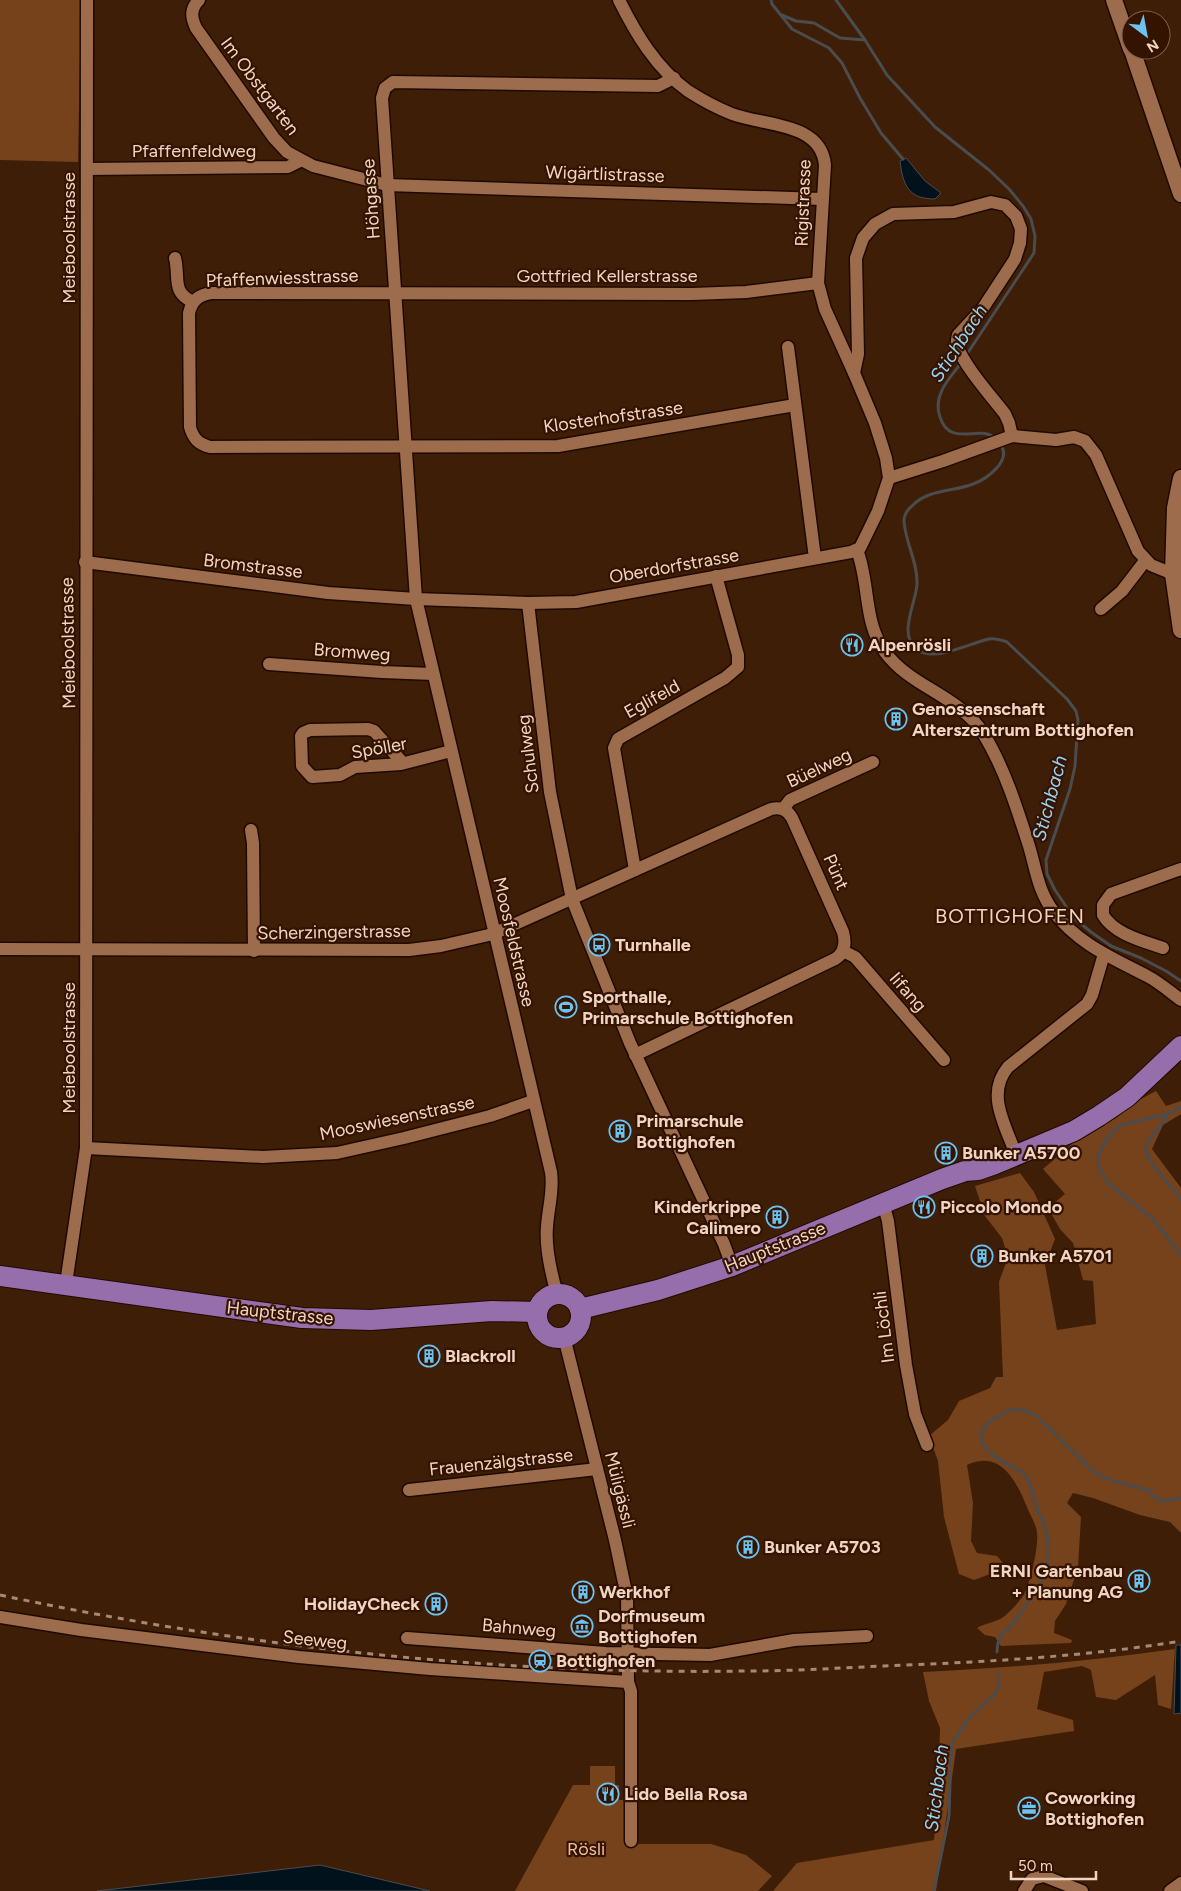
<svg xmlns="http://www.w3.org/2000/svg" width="1181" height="1891" font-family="Figtree,sans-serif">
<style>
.green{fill:#76421b}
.water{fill:#02121c;stroke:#4a4c4e}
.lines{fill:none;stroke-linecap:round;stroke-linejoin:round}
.stream{stroke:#4a4c4e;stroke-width:3}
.minor-casing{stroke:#200a00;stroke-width:15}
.tertiary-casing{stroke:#200a00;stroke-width:19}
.primary-casing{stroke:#200a00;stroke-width:22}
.minor{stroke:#9c6c4c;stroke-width:12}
.tertiary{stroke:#9c6c4c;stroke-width:16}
.primary{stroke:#966eab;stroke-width:20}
.rail{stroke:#a78975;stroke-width:3;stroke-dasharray:6 6;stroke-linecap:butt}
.labels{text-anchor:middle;stroke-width:4.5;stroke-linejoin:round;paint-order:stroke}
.street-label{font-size:18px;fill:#f1d5c4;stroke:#341400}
.poi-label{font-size:18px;font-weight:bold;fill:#f1d5c4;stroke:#341400;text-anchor:start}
.park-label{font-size:18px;fill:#f3bf9e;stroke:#341400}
.water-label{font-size:19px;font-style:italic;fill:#98d2f3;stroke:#341400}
.quarter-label{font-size:20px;letter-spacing:1px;fill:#f1d5c4;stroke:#341400}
</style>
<rect width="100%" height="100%" fill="#3e1e06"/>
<g class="green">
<polygon points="0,0 81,0 78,162 0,160"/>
<path d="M1156,1091L1166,1106L1181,1101V1114L1163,1125L1152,1149L1181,1188V1533L1170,1522L1140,1515L1093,1498L1073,1493L1067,1503L1081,1517L1078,1567L1066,1604L1055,1621L1054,1633L1072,1640L1071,1643L1001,1646L995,1637L985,1635L977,1628C985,1623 996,1622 1002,1618C1009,1613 1018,1603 1023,1596C1030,1586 1039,1545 1037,1532C1036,1524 1030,1515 1027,1507C1016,1481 1001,1449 967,1465L973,1503L971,1541L977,1553L997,1556L1003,1563L1001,1570L974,1580L959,1574L944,1517L938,1461L929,1436L948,1420L959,1401L990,1388L996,1377H1003L999,1282L1008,1257L1002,1238L985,1216L975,1186L1020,1173L1034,1192L1055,1239L1045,1265L1057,1330L1096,1324L1093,1281L1083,1280L1073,1243L1060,1229L1048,1208L1065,1194L1043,1169L1073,1143L1116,1118L1137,1101Z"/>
<path d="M1175,1649L1171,1709L1158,1705L1155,1675L1116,1700L1096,1697L1091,1670L1082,1666L1044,1672L1037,1709L1073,1720L1074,1731L956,1749L936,1891H773L797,1863L934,1840L938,1797L940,1728L929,1701L923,1672C1008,1668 1091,1661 1175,1649Z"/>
<polygon points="590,1766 615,1766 615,1785 619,1785 619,1800 627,1800 627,1844 711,1844 746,1855 772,1876 758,1891 515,1891 573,1785 590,1785"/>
</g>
<g class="water">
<path d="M906,158L925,181L941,193L935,199C908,199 903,185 900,161Z"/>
<polygon points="1176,1645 1181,1645 1181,1713 1174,1714"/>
<polygon points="320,1865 430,1891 97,1891"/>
</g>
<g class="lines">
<g class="stream">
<polyline points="771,0 772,4 792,29 829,48 842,63 860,98 881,133 903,159"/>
<polyline points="836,0 865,40 887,75 935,127 989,170 1009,189 1023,206 1031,219 1035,236 1034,253 965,357"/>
<polyline points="782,15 796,21 814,23 840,38 865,40"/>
<path d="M962,362C950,378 932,395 940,417C950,449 981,423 996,439"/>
<path d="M1000,444C1013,460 987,479 973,484C953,492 929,489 913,505C908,509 904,515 904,521C905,542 918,562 917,584C916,604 896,637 919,651C937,661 970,643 989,639C995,638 1001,640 1007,642L1067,699L1076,711L1078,720L1075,766L1070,789L1046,860L1047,874L1055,890L1074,918L1091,932L1111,946L1141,958L1166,971L1181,981"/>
<polyline points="1181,1107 1167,1114 1121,1125 1114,1130 1102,1146 1098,1158 1099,1168 1108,1183 1153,1219 1181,1255"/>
<path d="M1167,1115C1163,1127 1148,1135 1146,1148C1144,1159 1175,1190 1181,1200"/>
<path d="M997,1652C998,1631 1004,1635 1015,1621C1028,1603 1048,1576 1049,1553C1049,1546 1048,1538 1046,1531C1043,1522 1039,1514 1036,1506C1032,1496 1032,1482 1024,1474C1012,1464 989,1458 982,1442C975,1426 1003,1411 1017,1409C1024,1409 1031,1413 1038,1417L1095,1473L1113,1481L1148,1490L1157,1499L1164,1501L1181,1498"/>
<polyline points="934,1891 949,1816 951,1753 953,1741 969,1718 995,1694 999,1685 998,1672"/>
</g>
<g class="minor-casing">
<g id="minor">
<path d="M199,0C190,9 191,17 196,28L274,138L287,152L313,166L387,185L822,199"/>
<polyline points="87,169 288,167 300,161"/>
<path d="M175,258C180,278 171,292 193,302"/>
<polyline points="788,347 815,558"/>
<path d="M854,373L858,354L856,258L863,238L875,224L893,214L954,212L991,202L1005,205L1016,216L1021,229L1020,243L1015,259L983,308L958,335C957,339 956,342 957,346C965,367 991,396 1005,414L1009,423L1012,436"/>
<path d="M795,405L558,446L210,447C198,444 193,438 190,427L189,313C192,300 199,295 211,293L692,294L746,292L818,283"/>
<polyline points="889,478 943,461 1012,436 1056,440 1074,437 1085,441 1096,455 1138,551 1151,565 1173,574 1180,574"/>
<path d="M857,550C870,583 863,622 885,652C910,687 960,696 983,733C1004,767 1017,808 1029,846C1036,869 1038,892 1054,912C1078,944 1113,958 1147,976C1159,982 1170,992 1181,1000"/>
<path d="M85,562L328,593L416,599L528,603L576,602L851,552L860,548L878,511L889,478L886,458L875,423L854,373L825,309L818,283L825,165C821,122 764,126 732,114C717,108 702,100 688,91C656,68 636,34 619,0"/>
<polyline points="528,603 550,792 572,899 630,1043 724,1244 732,1266"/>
<polyline points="1101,609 1122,591 1145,561"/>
<polyline points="269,664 382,672 433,674"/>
<polyline points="403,763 374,731 368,729 310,730 303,733 301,736 302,766 312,777 340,775 355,767 401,764 451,751"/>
<polyline points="783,809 790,800 873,762"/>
<polyline points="251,830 253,843 254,951"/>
<polyline points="635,870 614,748 618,739 623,736 725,678 738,667 738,655 716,576"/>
<path d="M1163,948C1143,941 1114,934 1103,915V905L1111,894L1181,869"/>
<path d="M0,949L409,950L441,946L493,934L771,809C780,807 787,809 792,818L843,932C846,943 845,953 835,959L635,1055"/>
<polyline points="843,951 855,957 944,1060"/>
<path d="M1013,1147C1003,1121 987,1092 1008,1067L1087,1004L1092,995L1104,954"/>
<polyline points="86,1148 263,1157 337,1153 404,1138 490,1116 533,1101"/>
<polyline points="883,1203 888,1221 906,1365 915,1414 927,1445"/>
<polyline points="68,1284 67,1277 86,1148 87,0"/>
<path d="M557,1294C551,1273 545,1249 547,1227C548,1208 554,1191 551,1172L416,599L382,98L385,88L393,82L658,86L674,78"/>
<polyline points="564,1337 615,1540 627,1597 628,1682 631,1691 631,1841"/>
<polyline points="409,1490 597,1469"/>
<polyline points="0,1617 81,1630 299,1657 430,1669 628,1682"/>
<polyline points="407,1638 606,1653 710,1655 794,1640 867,1636"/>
<polyline points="1024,1891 1032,1879 1044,1876 1082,1891"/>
<polyline points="1170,1891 1181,1883"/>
</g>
</g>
<g class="tertiary-casing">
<g id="tertiary">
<polyline points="1114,0 1131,49"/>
<polyline points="1132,50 1181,194"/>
<polyline points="1181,478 1175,508 1173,574 1181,630"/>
</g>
</g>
<g class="primary-casing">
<g id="primary">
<polyline points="0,1276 302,1318 371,1320 492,1311 537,1312"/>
<circle cx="559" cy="1316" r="22"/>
<polyline points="580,1309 658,1290 732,1266 942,1179 965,1171 978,1170 995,1164 1074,1131 1099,1116 1127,1097 1181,1046"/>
</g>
</g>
<use href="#minor" class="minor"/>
<use href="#tertiary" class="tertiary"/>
<use href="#primary" class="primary"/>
<path class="rail" d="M0,1595C245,1647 497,1675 747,1671C792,1671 838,1668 884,1666C983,1662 1083,1657 1181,1641"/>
</g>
<defs>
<g id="restaurant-ring" transform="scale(1.125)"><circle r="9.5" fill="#341400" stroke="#6bc3f2" stroke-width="1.5"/><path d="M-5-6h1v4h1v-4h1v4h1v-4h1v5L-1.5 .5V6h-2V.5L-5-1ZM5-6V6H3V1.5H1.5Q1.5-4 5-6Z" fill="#6bc3f2"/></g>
<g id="building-ring" transform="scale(1.125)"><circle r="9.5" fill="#341400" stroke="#6bc3f2" stroke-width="1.5"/><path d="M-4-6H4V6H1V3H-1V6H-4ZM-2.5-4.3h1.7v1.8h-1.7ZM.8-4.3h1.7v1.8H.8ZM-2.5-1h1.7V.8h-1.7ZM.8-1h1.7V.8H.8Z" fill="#6bc3f2"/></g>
<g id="bus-ring" transform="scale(1.125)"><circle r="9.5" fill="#341400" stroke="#6bc3f2" stroke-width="1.5"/><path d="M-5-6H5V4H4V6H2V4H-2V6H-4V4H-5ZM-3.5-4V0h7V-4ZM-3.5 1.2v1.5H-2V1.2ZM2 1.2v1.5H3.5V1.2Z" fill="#6bc3f2"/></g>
<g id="stadium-ring" transform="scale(1.125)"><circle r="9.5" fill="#341400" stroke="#6bc3f2" stroke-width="1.5"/><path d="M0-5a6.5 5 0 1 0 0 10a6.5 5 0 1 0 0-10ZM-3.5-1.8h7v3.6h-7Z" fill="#6bc3f2"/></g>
<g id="museum-ring" transform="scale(1.125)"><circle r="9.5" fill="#341400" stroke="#6bc3f2" stroke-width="1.5"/><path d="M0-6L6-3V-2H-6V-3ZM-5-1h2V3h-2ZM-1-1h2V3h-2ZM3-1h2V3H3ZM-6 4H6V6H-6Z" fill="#6bc3f2"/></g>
<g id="station-ring" transform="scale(1.125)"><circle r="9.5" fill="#341400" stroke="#6bc3f2" stroke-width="1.5"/><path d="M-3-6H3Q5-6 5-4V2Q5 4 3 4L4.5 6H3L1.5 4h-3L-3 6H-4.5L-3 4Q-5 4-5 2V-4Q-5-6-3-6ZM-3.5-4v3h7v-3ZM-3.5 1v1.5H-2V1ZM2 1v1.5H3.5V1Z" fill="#6bc3f2"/></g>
<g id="office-ring" transform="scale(1.125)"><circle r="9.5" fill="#341400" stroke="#6bc3f2" stroke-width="1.5"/><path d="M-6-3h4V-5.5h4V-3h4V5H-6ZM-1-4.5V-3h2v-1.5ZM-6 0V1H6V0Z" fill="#6bc3f2"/></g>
</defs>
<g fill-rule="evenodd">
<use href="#restaurant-ring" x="852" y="645"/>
<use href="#building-ring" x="896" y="719"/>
<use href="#bus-ring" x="599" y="945"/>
<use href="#stadium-ring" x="566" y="1007"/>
<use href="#building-ring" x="620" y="1131"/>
<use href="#building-ring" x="946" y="1153"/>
<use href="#restaurant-ring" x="924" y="1207"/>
<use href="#building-ring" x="777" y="1217"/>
<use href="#building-ring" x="982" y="1256"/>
<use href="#building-ring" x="429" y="1356"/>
<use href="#building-ring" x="748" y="1547"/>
<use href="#building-ring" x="1139" y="1581"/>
<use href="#building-ring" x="583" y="1592"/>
<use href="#building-ring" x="436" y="1604"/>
<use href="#museum-ring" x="582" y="1626"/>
<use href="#station-ring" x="540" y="1661"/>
<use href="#restaurant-ring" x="608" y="1794"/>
<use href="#office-ring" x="1029" y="1808"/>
</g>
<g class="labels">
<g class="street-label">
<text transform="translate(260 86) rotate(53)" y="6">Im Obstgarten</text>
<text x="194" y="157">Pfaffenfeldweg</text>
<text transform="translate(605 174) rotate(2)" y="6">Wigärtlistrasse</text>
<text transform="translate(371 199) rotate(-94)" y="6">Höhgasse</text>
<text transform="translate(803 203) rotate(-88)" y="6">Rigistrasse</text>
<text transform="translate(69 238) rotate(-90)" y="6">Meieboolstrasse</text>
<text x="607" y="282">Gottfried Kellerstrasse</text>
<text transform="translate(282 278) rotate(-2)" y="6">Pfaffenwiesstrasse</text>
<text transform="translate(613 417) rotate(-8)" y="6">Klosterhofstrasse</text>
<text transform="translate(253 566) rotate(7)" y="6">Bromstrasse</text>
<text transform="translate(674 566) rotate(-10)" y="6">Oberdorfstrasse</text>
<text transform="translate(68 643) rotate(-91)" y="6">Meieboolstrasse</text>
<text transform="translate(352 652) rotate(4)" y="6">Bromweg</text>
<text transform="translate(652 699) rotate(-29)" y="6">Eglifeld</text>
<text transform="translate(379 748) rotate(-10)" y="6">Spöller</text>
<text transform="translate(528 754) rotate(-97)" y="6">Schulweg</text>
<text transform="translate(819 768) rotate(-25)" y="6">Büelweg</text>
<text transform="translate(836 872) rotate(66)" y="6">Pünt</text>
<text transform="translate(334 932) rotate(-1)" y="6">Scherzingerstrasse</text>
<text transform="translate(514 942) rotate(77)" y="6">Moosfeldstrasse</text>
<text transform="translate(908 992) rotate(49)" y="6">Iifang</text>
<text transform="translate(69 1048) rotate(-90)" y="6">Meieboolstrasse</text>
<text transform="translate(397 1118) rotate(-12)" y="6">Mooswiesenstrasse</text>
<text transform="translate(775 1247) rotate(-22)" y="6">Hauptstrasse</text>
<text transform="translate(280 1313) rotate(6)" y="6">Hauptstrasse</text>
<text transform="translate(884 1327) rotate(-97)" y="6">Im Löchli</text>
<text transform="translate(501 1462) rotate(-6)" y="6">Frauenzälgstrasse</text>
<text transform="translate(620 1490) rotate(76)" y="6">Müligässli</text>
<text transform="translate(519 1628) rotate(5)" y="6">Bahnweg</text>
<text transform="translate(315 1640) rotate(6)" y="6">Seeweg</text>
</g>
<g class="poi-label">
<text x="868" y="651">Alpenrösli</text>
<text x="912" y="715">Genossenschaft<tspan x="912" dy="21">Alterszentrum Bottighofen</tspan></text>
<text x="615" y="951">Turnhalle</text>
<text x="582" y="1003">Sporthalle,<tspan x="582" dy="21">Primarschule Bottighofen</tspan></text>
<text x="636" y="1127">Primarschule<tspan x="636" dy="21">Bottighofen</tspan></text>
<text x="962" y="1159">Bunker A5700</text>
<text x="761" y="1213" text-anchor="end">Kinderkrippe<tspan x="761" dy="21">Calimero</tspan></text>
<text x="940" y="1213">Piccolo Mondo</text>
<text x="998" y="1262">Bunker A5701</text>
<text x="445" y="1362">Blackroll</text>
<text x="764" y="1553">Bunker A5703</text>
<text x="1123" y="1577" text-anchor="end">ERNI Gartenbau<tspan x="1123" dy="21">+ Planung AG</tspan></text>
<text x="599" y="1598">Werkhof</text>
<text x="420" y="1610" text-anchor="end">HolidayCheck</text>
<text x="598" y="1622">Dorfmuseum<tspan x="598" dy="21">Bottighofen</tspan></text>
<text x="556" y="1667">Bottighofen</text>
<text x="624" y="1800">Lido Bella Rosa</text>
<text x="1045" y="1804">Coworking<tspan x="1045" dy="21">Bottighofen</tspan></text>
</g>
<g class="park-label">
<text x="586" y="1855">Rösli</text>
</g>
<g class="water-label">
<text transform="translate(958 343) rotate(-57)" y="7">Stichbach</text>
<text transform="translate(1049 798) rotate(-75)" y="7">Stichbach</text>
<text transform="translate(936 1788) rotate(-83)" y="7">Stichbach</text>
</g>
<g class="quarter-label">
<text x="1010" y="923">BOTTIGHOFEN</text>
</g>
</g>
<g transform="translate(1146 35) rotate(148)"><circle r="24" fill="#341400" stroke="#80614e"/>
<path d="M0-4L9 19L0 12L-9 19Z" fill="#6bc3f2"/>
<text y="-8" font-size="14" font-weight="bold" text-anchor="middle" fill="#f1d5c4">N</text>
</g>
<path d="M1011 1871v8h85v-8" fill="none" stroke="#f1d5c4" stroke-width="2.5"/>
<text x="1018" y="1871" font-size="15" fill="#f1d5c4" stroke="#341400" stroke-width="4" paint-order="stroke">50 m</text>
</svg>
